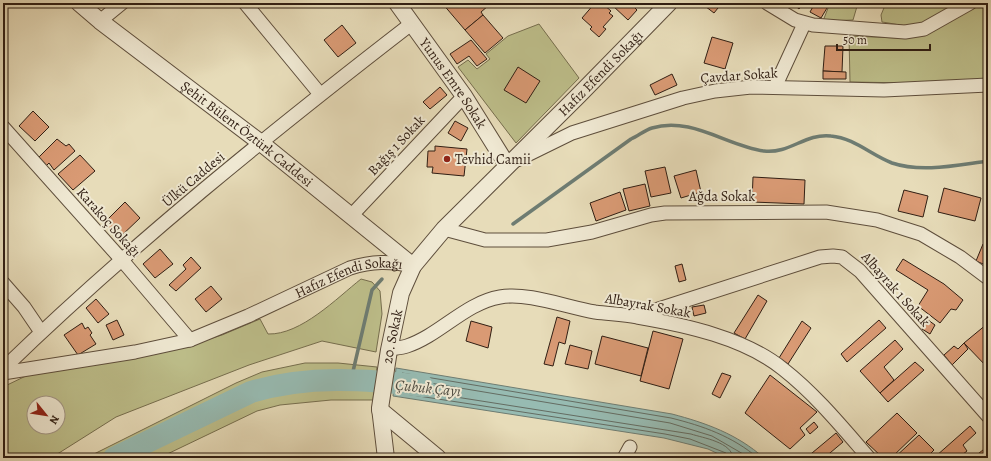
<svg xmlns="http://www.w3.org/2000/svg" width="991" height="461" font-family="Alegreya,serif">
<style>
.green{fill:#bdbe8a;stroke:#766e4e;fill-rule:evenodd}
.water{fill:#97bbb2;stroke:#6e7c72}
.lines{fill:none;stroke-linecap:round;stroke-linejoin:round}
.shore{stroke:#646c62;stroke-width:1}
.stream{stroke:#6e7c72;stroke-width:3.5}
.river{stroke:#97bbb2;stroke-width:22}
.building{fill:#d99a74;stroke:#301e13}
.minor-casing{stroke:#5e4e3c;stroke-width:15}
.tertiary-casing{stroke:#5e4e3c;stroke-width:18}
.minor{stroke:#efe8d2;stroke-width:13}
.tertiary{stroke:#efe8d2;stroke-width:16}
.poi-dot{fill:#8f2418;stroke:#efe8d2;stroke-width:1.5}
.labels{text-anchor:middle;stroke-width:4;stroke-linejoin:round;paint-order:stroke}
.street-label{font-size:14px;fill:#301e13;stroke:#efe8d2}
.poi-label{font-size:14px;fill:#301e13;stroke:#efe8d2;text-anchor:start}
.water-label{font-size:15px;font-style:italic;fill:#4f4d43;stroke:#efe8d2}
</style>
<rect width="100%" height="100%" fill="#e7dcb9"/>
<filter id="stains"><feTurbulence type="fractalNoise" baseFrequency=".005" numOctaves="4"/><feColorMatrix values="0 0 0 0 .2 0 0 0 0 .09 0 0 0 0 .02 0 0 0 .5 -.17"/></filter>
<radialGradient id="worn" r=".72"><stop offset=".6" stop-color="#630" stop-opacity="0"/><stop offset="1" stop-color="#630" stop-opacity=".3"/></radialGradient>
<g class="green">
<polygon points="830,3 858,3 853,20 823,21"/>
<path d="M886,3H958C943,12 924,27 907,26C898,25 890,23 882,22L881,15Z"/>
<polygon points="979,3 988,3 988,80 913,83 850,82 849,36 899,38 934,31"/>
<polygon points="539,24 579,78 516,143 458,67 468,60 477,69 490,59 486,54 508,36"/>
<path d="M361,279L372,282L380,291L382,314L376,352L322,341L249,365L116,417L51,458H3V387L30,374L190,345L222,335L260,319L268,334C301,335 337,298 361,279ZM34,403H58V427H34Z"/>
<polygon points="305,363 338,363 377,367 373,400 331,400 280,405 257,411 159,458 86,458 236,383 262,372"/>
</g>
<path class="water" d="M396,368L672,414C706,423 737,434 764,458H727L708,449L664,438L393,396Z"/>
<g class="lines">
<g class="shore">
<path d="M728,458L726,453L690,439L665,434L399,393L398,391L400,375L402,373L671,418C703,426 732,436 758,458"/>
<path d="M733,458C732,442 703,438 691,434L405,389L403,387L404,381L406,379L670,423L712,436L750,458"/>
</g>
<g class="stream">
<path d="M513,224L631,139C638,136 645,130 652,128C691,116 727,146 764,151C790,154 805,133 831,136C854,138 871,155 892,163C922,173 957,165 988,161"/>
<polyline points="351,380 372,290 382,279"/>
</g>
<path class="river" d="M114,458L251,392C308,375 365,379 423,386"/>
</g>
<g class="building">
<polygon points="442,3 486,3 488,6 481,12 483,15 465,30"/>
<polygon points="595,3 601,5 603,4 611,11 609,13 613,16 603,27 606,29 599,37 590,29 592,27 582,18"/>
<polygon points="614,3 630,3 637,10 628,20 612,5"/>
<polygon points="701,3 722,3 714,13"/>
<polygon points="792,3 804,3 799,9"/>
<polygon points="815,3 830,3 821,18 810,12"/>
<polygon points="483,15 503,38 485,53 465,30"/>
<polygon points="342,25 356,43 338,57 324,40"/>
<polygon points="712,37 733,43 725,69 704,63"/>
<polygon points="471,40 487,59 477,66 469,56 457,64 450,54"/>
<polygon points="825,46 843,46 842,72 823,71"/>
<polygon points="518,67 540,81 526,103 504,90"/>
<polygon points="823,71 846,72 846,79 823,79"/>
<polygon points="672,74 677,85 655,95 650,85"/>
<polygon points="440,87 447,95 430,109 423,102"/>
<polygon points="33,111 49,127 35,141 19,126"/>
<polygon points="455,121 468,128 461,141 448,133"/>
<polygon points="57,139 66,146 69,144 75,151 54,170 49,163 45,167 37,159"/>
<polygon points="435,146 467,149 464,176 432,173 433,167 427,167 428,151 435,151"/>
<polygon points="80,155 95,171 73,190 58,174"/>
<polygon points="665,167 671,193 651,197 645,171"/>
<polygon points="696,170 701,192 681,198 674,176"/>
<polygon points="753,177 805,180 804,204 752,202"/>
<polygon points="645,184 650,206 629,211 623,189"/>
<polygon points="944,188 981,198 975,221 938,212"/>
<polygon points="904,190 928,196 923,217 898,211"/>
<polygon points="620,192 626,210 596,221 590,203"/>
<polygon points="125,202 140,218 119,238 104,223"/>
<polygon points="983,244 988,247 988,266 976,261"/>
<polygon points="160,249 173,264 155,278 143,264"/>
<polygon points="191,257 201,268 176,291 169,285 186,269 183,265"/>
<polygon points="903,259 944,284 963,300 956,310 951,309 940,323 918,306 928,290 896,270"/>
<polygon points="682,264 686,280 679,282 675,266"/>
<polygon points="211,286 222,299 206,312 195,299"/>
<polygon points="758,295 767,301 745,339 734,333"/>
<polygon points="96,299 109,314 98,323 86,308"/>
<polygon points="704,305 706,313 694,316 692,307"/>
<polygon points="557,317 570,321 565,344 559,342 553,366 544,364"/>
<polygon points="117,320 124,335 113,340 106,325"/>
<polygon points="879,320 886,328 847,362 841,354"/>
<polygon points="928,320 935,325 930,334 922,329"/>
<polygon points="471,321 492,327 488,348 466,341"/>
<polygon points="802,321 811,328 788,364 779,358"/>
<polygon points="82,323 85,329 88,327 92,333 90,335 96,344 78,355 64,335"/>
<polygon points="987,324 988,325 988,368 964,343"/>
<polygon points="653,331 683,339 669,389 640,381"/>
<polygon points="602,336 648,348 641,376 595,364"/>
<polygon points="895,340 903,349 884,367 894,380 880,393 860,371"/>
<polygon points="964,343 968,349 952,365 944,355 954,346 958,349"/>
<polygon points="570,345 592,351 588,369 565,364"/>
<polygon points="915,362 924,370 888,402 880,393"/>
<polygon points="722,373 731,376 720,398 712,394"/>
<polygon points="770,375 817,412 800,428 805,435 790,449 745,413"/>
<polygon points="897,413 917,433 891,458 883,458 866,442"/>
<polygon points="814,422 818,427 810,434 806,429"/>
<polygon points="970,426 976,433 963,445 967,451 958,458 938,458 936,456"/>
<polygon points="836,433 843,442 824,458 806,458"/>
<polygon points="919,435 934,450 926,458 894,458"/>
<polygon points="988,446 988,458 975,458 974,457"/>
</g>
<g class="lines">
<g class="minor-casing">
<g id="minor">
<polyline points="245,3 320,94"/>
<polyline points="767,3 795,20 813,25 905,32 924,29 970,3"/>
<polyline points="100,21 122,3"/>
<polyline points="775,87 804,24"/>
<polyline points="3,127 121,259 190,340"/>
<polyline points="517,160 572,133 683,98 715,91 751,87 884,90 988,85"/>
<polyline points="351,216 464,96"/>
<polyline points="444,229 485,240 547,240 592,232 651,215 665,213 826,212 877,220 921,234 960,257 988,278"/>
<polyline points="3,283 24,307 41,332"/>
<polyline points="637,316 820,257 833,256 842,257 860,271 988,416"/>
<path d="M389,349C395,348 401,348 407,346C440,335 465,303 500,297C528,292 566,307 595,312C609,314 623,314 637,317C685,325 745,338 783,369C815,394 842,427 869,458"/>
<path d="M3,369C131,245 270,133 411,24"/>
<path id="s1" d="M3,373L135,352L190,340L248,316L350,268C372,261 390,261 413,266"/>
<polyline points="624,458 630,447"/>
</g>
</g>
<g class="tertiary-casing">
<g id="tertiary">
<path id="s2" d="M79,3L100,21L261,143L413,266"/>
<path id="s3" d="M397,3L464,96L507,165"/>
<polyline points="380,410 438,458"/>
<path id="s4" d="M386,458L380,408L389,350L401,293L413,266L444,229L579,95L669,3"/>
</g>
</g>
<use href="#minor" class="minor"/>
<use href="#tertiary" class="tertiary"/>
</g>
<circle class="poi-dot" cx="447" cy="159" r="4"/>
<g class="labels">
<g class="street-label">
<text dy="5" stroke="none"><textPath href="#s4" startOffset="466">Hafız Efendi Sokağı</textPath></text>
<text transform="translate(739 75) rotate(-4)" y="5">Çavdar Sokak</text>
<text dy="5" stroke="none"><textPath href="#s3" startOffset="98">Yunus Emre Sokak</textPath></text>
<text dy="5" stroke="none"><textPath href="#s2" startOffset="213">Şehit Bülent Öztürk Caddesi</textPath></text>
<text transform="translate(396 145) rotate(-47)" y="5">Bağış 1 Sokak</text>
<text transform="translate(193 179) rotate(-40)" y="5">Ülkü Caddesi</text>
<text x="722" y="201">Ağda Sokak</text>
<text transform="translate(109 222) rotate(48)" y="5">Karakoç Sokağı</text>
<text dy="5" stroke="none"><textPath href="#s1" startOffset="362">Hafız Efendi Sokağı</textPath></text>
<text transform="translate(896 289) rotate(48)" y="5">Albayrak 1 Sokak</text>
<text transform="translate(648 305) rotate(10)" y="5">Albayrak Sokak</text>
<text dy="5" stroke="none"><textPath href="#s4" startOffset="123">20. Sokak</textPath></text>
</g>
<g class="poi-label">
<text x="455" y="164">Tevhid Camii</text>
</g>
<g class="water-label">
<text transform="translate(428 388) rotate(6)" y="5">Çubuk Çayı</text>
</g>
</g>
<rect width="991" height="461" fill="none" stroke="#e7dcb9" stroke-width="16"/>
<rect x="4" y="4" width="983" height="453" fill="none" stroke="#301e13" stroke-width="2"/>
<rect x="8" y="8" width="975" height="445" fill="none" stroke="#301e13"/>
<g transform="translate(46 415) rotate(120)"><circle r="19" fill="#efe8d2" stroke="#a39786"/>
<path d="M0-3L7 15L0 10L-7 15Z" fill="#8f2418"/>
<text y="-6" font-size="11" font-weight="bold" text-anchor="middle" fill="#301e13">N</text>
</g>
<path d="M837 44v6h93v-6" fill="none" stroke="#301e13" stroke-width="2"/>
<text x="843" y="44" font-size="12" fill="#301e13" stroke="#efe8d2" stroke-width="3" paint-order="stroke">50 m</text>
<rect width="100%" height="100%" filter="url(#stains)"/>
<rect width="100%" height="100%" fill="url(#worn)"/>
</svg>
